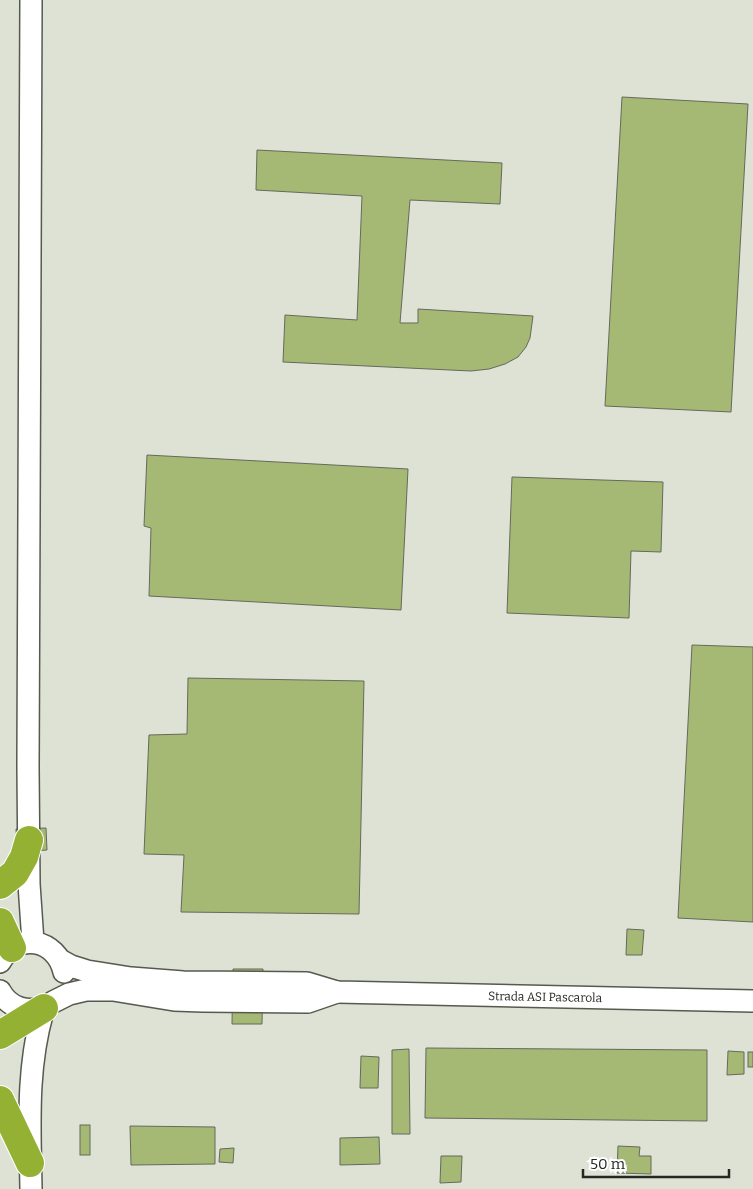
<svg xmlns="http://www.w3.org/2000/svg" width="753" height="1189" font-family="Bitter,serif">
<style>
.building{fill:#a6b974;stroke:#65695d}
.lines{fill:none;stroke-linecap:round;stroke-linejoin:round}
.street-casing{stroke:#565a4e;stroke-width:24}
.highway-casing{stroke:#fff;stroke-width:30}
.street{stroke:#fff;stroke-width:21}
.highway{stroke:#95b134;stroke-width:28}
.labels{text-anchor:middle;stroke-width:4.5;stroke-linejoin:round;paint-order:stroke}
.street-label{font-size:12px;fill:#252721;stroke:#fff}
</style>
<rect width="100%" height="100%" fill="#dde2d4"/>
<g class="building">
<polygon points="622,97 748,104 731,412 605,406"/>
<polygon points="257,150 502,163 500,204 410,200 400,323 418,323 418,309 533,316 530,338 526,347 518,357 505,364 489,369 471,371 283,362 285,315 357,320 362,196 256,190"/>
<polygon points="147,455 408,469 401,610 149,596 151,528 144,526"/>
<polygon points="512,477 663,482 661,552 631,551 629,618 507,613"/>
<polygon points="692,645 753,647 753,922 678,918"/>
<polygon points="188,678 364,681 359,914 181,912 184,855 144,854 149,735 187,734"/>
<polygon points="46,828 47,850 17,852 16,829"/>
<polygon points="627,929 644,930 642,955 626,955"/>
<polygon points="233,969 263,969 262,1024 232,1024"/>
<polygon points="426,1048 707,1050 707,1121 425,1118"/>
<polygon points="409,1049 410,1134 392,1134 392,1050"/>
<polygon points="728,1051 744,1052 744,1074 727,1075"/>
<rect x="748" y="1052" width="5" height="15"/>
<polygon points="361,1056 379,1057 378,1088 360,1088"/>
<rect x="80" y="1125" width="10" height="30"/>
<polygon points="130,1126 215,1127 215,1164 131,1165"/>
<polygon points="379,1137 380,1164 340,1165 340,1138"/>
<polygon points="618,1146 640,1147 639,1156 651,1156 651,1174 617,1173"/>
<polygon points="234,1148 233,1163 219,1162 220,1149"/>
<polygon points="441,1156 462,1156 461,1182 440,1183"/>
</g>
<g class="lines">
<g class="street-casing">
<g id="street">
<polyline points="31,0 28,767 29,884 33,942"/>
<polyline points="60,960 71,966 87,971 131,978 183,982 307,983 337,992 753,1001"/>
<path d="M0,962C17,931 57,939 64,972"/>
<path d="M0,991C9,1008 27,1013 45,1007"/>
<polyline points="53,1002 69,994 86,990 113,990 174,1000 203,1001 308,1002 337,992"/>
<path d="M31,1189C30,1129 26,1066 44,1008"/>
</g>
</g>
<g class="highway-casing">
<g id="highway">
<polyline points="0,885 15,873 24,857 29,840"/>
<polyline points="0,922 12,948"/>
<polyline points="0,1035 44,1008"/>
<polyline points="0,1100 30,1163"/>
</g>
</g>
<use href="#street" class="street"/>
<use href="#highway" class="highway"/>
</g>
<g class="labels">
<g class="street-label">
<text transform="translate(545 997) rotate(1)" y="4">Strada ASI Pascarola</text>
</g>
</g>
<path d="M583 1169v8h146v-8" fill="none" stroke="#252721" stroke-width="2.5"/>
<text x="590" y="1169" font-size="15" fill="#252721" stroke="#ffffff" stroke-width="4" paint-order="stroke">50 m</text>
</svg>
